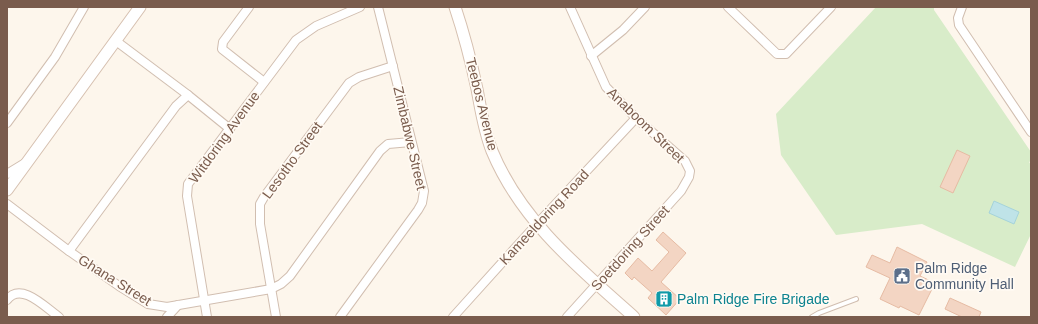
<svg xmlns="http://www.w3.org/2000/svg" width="1038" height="324" font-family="Arial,sans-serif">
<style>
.green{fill:#d8ecc9}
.water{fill:#bfe3e8;stroke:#a5d3da}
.building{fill:#f3d5c3;stroke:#e6bba3}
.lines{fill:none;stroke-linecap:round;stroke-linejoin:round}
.lane-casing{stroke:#d1beb0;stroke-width:6}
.street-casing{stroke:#d1beb0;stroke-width:10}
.secondary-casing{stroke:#d6c0b0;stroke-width:13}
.lane{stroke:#fff;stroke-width:4}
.street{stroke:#fff;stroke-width:8}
.secondary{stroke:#fff;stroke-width:11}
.labels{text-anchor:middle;stroke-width:3.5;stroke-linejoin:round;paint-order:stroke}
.street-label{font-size:14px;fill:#7a5c4d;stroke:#fffaf3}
.service-label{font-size:14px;fill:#4e5e75;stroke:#fffaf3;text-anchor:start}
.culture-label{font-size:14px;fill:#0d838f;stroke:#fffaf3;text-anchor:start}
</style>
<rect width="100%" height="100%" fill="#fdf6ec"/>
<polygon class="green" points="876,7 934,7 934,10 1031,152 1031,161 1029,162 1031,165 1031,234 1015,267 922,224 836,235 781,155 776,114"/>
<polygon class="water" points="994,201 1019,212 1014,224 989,213"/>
<g class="building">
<polygon points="957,150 970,156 953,193 940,187"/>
<polygon points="663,232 686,253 661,282 680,299 666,315 648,298 652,293 634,277 632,280 625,273 638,258 652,271 669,252 656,240"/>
<polygon points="897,247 927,262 920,276 935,283 919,315 900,306 899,308 880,299 890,278 866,267 872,255 890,263"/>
<polygon points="950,298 981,312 979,317 962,317 945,309"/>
</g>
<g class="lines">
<g class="lane-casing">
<polyline id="lane" points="812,317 819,313 856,299"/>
</g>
<g class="street-casing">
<g id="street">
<polyline points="249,7 223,42 222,49 264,82"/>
<polyline points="728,7 777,54 786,54 831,7"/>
<polyline points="962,7 958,18 959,25 1031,132"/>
<polyline points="116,41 188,95"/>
<polyline points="591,56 623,30 645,7"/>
<polyline points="7,123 55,57 84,7"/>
<polyline points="7,174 25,163"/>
<polyline points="7,204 69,251 119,286 148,304 167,307 271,289 281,284 290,276 380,151 388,144 411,142"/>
<polyline points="69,251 176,106 188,95 230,129"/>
<path d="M7,300C21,281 46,308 59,317"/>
<polyline points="167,317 178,305"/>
<polyline points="207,317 187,196 188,184 296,40 316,26 360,7"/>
<polyline points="276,317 260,224 260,204 264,197 349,83 359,77 393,66"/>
<polyline points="340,317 418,210 422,203 424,191 378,7"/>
<polyline points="453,317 536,225 636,118"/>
<polyline points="567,317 681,191 689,177 690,171 685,161 636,118 606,87 570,7"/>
</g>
</g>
<g class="secondary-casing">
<g id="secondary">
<path d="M455,7C464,34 471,61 477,89C481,110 484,131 492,151C521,221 579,268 634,317"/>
<polyline points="7,190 140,7"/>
</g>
</g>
<use href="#lane" class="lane"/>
<use href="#street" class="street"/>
<use href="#secondary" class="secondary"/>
</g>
<defs>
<g id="civic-square" transform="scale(0.9)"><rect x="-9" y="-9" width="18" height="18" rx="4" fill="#5c6f8a" stroke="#fffaf3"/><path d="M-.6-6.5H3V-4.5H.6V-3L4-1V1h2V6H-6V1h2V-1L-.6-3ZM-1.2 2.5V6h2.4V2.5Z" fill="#fff"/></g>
<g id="building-square" transform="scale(0.9)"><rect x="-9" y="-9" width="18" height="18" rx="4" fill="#0f9aa8" stroke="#fffaf3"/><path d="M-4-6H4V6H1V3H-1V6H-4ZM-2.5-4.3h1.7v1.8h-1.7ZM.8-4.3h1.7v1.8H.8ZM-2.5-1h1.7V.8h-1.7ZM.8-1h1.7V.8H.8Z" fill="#fff"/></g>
</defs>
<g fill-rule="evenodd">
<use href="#civic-square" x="902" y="276"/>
<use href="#building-square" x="664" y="299"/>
</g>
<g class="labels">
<g class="street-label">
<text transform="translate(482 104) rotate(76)" y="5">Teebos Avenue</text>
<text transform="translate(646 125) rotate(44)" y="5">Anaboom Street</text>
<text transform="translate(224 137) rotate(-54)" y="5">Witdoring Avenue</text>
<text transform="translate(410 138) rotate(77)" y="5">Zimbabwe Street</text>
<text transform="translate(292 160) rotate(-54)" y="5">Lesotho Street</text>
<text transform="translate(544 217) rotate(-47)" y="5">Kameeldoring Road</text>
<text transform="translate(630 248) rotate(-48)" y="5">Soetdoring Street</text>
<text transform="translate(115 280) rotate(32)" y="5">Ghana Street</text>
</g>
<g class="service-label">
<text x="915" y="273">Palm Ridge<tspan x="915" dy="16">Community Hall</tspan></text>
</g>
<g class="culture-label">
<text x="677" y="304">Palm Ridge Fire Brigade</text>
</g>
</g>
<rect width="1038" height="324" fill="none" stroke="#7a5c4d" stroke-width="16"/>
</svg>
